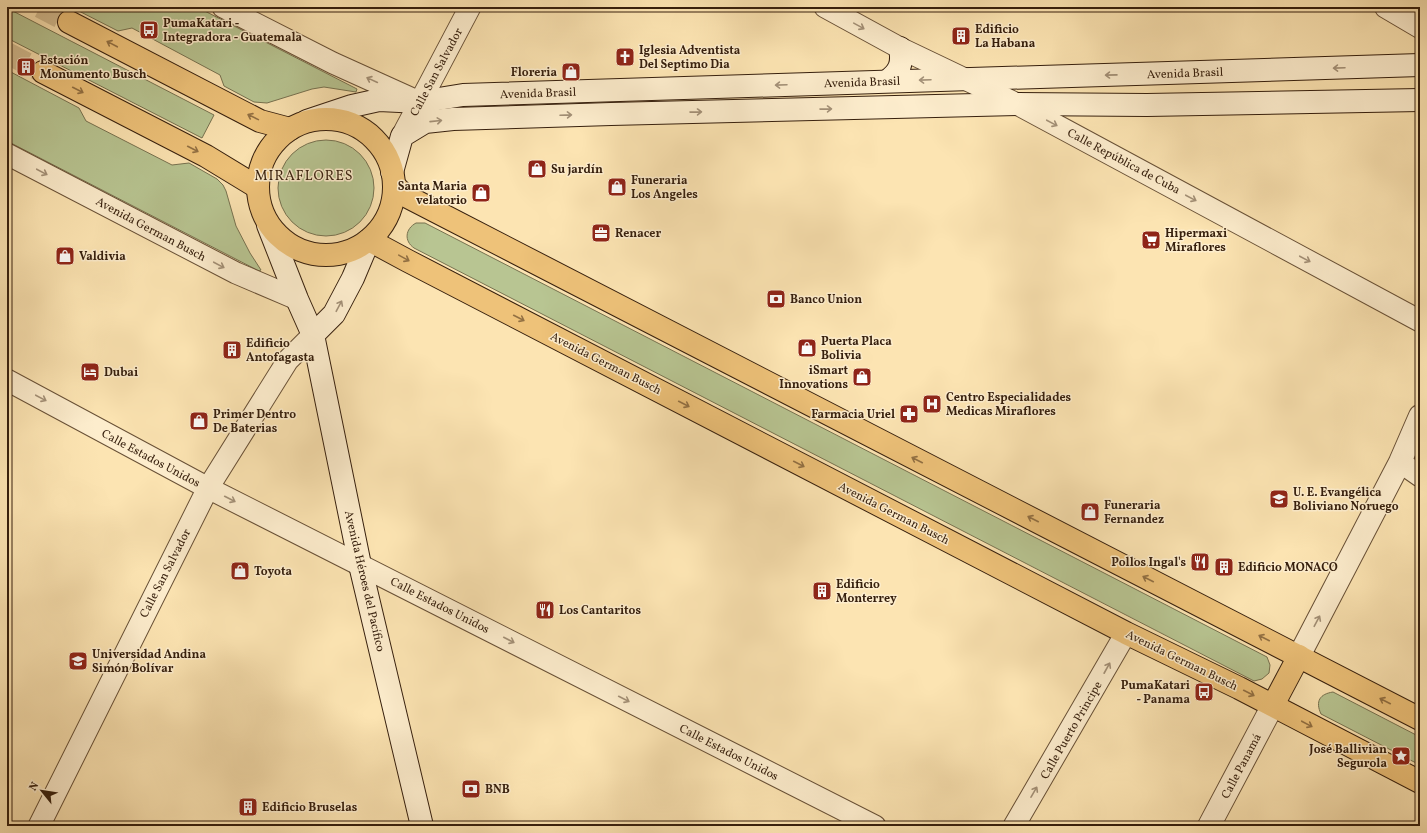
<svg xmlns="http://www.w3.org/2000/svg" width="1427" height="833" font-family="Vollkorn,serif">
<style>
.green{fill:#b8c592;stroke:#777250}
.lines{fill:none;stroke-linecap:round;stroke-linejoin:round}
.primary-tunnel{stroke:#d4bd91;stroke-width:22;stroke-dasharray:22 11;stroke-linecap:butt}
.minor-casing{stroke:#685036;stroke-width:23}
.tertiary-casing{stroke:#685036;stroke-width:24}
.secondary-casing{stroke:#361f0d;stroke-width:24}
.primary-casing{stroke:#361f0d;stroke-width:24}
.minor{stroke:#fdedcd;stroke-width:21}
.tertiary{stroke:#fdedcd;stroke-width:22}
.secondary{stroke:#fdedcd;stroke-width:22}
.primary{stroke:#eec279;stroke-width:22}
.oneway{stroke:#a39077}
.oneway2{stroke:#927043}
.labels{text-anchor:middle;stroke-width:3;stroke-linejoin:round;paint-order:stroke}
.poi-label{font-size:12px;font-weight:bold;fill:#361f0d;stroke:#fdedcd;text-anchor:start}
.street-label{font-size:12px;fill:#361f0d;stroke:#fdedcd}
.quarter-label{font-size:14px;letter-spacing:1px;fill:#361f0d;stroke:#fdedcd}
</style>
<rect width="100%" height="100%" fill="#fce4b2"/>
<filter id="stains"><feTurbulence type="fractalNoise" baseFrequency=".005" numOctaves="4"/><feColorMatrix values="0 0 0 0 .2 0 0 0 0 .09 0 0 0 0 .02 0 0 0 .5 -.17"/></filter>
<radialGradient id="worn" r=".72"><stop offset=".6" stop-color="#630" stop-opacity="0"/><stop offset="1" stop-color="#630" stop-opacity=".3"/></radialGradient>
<g class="green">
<polygon points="71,7 197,7 357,89 356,92 324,87 312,89 267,103 254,102 224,86 220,75 132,28 118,31"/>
<polygon points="7,8 214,115 202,138 7,38"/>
<polygon points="7,70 79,108 86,121 172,165 189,163 217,179 223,185 226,191 236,226 250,253 261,270 259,271 7,141"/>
<circle cx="326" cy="188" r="48"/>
<path d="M416,223H425L1267,657L1270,665L1269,673L1262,679L1254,681L414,248C404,241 405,229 416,223Z"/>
<path d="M1333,692L1420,737V765L1321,714C1315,701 1320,694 1333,692Z"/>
</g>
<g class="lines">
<g class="primary-tunnel">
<polyline points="40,7 69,22"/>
<polyline points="7,53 43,72"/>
</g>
<g class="minor-casing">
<g id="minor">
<polyline points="223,7 333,63 417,101"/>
<polyline points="825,7 900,48 1017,104 1420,321"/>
<polyline points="402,136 470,7"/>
<polyline points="7,154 236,273 297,299"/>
<polyline points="7,380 208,488 875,826"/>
<polyline points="1400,462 1420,476"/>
<polyline points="39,826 208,488 288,360 313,335"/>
<polyline points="1014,826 1126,633"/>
</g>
</g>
<g class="tertiary-casing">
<g id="tertiary">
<polyline points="1386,7 1420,27"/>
<polyline points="1299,656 1400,462 1420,416"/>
<polyline points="1209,826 1273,705"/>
</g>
</g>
<g class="secondary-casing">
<g id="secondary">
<path d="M887,81C900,72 903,63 900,48"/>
<polyline points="307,121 352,106 379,100 420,102 463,95 1420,65"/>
<polyline points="392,172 402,136 425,122 453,119 611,114 1017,104 1147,105 1420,100"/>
<polyline points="268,225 297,299 313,335 360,565 422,826"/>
<polyline points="313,335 334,314 353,278 369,240"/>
</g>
</g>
<g class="primary-casing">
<g id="primary">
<polyline points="69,22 260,121 290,129"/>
<polyline points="43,72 206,156 257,187"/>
<circle cx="326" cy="187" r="68"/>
<polyline points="394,185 404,195 435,211 1420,719"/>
<polyline points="369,240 408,261 1126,633 1239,688 1420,782"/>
<polyline points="1273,705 1299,656"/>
</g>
</g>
<use href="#minor" class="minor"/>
<use href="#tertiary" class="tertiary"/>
<use href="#secondary" class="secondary"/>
<use href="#primary" class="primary"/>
</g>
<defs><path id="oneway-shaft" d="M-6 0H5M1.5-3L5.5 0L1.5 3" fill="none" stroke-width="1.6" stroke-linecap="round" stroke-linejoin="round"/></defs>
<g class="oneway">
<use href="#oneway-shaft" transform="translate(859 26) rotate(29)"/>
<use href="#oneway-shaft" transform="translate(1339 68) rotate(178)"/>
<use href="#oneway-shaft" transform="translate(1111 75) rotate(179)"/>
<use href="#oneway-shaft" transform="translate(372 80) rotate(-155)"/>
<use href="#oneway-shaft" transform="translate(925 80) rotate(178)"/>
<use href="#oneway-shaft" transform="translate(781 85) rotate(178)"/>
<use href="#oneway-shaft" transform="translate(826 109) rotate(-1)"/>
<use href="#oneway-shaft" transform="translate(696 112) rotate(-1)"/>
<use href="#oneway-shaft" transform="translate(566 115) rotate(-2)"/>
<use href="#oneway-shaft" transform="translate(436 121) rotate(-6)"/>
<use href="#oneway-shaft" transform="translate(1052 123) rotate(28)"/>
<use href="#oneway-shaft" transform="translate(42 172) rotate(28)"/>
<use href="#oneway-shaft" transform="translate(1191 198) rotate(28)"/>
<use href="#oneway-shaft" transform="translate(1305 259) rotate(28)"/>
<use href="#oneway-shaft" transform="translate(219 265) rotate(28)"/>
<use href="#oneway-shaft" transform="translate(339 306) rotate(-62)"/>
<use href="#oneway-shaft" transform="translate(41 398) rotate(28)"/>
<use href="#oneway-shaft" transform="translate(230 499) rotate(27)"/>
<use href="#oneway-shaft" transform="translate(1317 621) rotate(-62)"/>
<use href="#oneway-shaft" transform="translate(509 640) rotate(27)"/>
<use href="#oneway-shaft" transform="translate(1107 668) rotate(-61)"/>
<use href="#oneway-shaft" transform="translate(624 699) rotate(27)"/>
<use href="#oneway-shaft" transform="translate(1034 792) rotate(-60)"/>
</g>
<g class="oneway2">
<use href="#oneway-shaft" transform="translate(112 44) rotate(-152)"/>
<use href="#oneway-shaft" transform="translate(78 90) rotate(27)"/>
<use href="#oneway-shaft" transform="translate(253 117) rotate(-154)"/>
<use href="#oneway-shaft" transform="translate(193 149) rotate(27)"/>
<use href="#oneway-shaft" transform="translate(404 258) rotate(29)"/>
<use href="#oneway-shaft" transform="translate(519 318) rotate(27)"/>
<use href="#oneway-shaft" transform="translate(684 404) rotate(27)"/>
<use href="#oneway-shaft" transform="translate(917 460) rotate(-153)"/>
<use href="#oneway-shaft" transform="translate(799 464) rotate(27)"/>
<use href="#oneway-shaft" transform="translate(1033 519) rotate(-153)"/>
<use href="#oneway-shaft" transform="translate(1148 579) rotate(-153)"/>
<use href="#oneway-shaft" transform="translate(1264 638) rotate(-153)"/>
<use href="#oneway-shaft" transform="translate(1249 693) rotate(27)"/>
<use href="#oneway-shaft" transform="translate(1385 701) rotate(-153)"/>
<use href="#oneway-shaft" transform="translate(1307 724) rotate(28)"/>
</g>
<defs>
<g id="bus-square" transform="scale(1)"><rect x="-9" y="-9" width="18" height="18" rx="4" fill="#8f2418" stroke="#fdedcd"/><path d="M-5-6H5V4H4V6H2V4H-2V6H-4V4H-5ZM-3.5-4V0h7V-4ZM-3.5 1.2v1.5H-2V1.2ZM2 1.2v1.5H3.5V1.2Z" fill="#fff"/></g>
<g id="building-square" transform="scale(1)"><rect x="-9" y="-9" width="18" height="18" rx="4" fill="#8f2418" stroke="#fdedcd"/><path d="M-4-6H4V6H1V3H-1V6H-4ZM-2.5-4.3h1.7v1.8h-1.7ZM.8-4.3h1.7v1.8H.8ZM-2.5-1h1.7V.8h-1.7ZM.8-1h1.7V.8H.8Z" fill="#fff"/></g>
<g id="church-square" transform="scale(1)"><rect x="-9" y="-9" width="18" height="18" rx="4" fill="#8f2418" stroke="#fdedcd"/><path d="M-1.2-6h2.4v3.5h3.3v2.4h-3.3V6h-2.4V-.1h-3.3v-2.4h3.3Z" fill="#fff"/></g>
<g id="shop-square" transform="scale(1)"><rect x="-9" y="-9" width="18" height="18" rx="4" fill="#8f2418" stroke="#fdedcd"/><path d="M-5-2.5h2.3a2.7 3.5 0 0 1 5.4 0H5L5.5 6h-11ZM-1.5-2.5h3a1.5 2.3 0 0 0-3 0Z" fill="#fff"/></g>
<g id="office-square" transform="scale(1)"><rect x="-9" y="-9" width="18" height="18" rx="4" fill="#8f2418" stroke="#fdedcd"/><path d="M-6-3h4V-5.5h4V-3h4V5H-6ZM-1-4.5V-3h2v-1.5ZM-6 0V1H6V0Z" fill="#fff"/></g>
<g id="supermarket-square" transform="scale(1)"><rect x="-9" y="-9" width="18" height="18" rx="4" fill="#8f2418" stroke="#fdedcd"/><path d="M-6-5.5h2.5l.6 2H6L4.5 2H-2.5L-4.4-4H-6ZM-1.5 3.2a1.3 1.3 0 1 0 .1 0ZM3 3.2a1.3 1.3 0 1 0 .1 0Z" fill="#fff"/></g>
<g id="bank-square" transform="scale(1)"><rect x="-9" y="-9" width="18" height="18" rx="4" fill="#8f2418" stroke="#fdedcd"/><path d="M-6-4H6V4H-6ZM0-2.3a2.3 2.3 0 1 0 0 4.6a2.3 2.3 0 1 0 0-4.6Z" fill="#fff"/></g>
<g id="hotel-square" transform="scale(1)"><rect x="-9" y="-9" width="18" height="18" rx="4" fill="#8f2418" stroke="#fdedcd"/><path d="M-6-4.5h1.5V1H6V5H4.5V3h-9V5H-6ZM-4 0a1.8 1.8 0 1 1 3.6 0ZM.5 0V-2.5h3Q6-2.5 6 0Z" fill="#fff"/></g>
<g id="hospital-square" transform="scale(1)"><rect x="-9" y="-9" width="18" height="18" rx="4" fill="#8f2418" stroke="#fdedcd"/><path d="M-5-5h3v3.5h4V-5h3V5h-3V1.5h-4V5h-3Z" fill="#fff"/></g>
<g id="pharmacy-square" transform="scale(1)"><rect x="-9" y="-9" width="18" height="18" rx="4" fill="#8f2418" stroke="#fdedcd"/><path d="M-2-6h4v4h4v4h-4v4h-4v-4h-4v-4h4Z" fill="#fff"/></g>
<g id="school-square" transform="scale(1)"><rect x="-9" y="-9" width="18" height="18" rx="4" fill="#8f2418" stroke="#fdedcd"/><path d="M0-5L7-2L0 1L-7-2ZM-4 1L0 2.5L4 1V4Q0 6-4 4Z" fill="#fff"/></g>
<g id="restaurant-square" transform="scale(1)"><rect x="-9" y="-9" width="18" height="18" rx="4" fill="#8f2418" stroke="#fdedcd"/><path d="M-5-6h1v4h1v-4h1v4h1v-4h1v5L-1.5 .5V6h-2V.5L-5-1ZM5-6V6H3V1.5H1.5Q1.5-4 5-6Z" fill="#fff"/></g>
<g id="university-square" transform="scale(1)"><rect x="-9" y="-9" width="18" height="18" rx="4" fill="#8f2418" stroke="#fdedcd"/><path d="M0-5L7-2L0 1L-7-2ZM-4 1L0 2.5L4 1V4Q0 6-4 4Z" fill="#fff"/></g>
<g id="sight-square" transform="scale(1)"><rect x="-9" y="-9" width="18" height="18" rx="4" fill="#8f2418" stroke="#fdedcd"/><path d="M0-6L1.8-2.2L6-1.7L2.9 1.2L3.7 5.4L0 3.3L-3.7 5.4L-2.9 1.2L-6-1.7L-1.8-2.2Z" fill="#fff"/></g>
</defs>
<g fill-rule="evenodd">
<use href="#bus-square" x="149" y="30"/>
<use href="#building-square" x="961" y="36"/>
<use href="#church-square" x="625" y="57"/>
<use href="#building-square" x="26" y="67"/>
<use href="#shop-square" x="571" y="72"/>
<use href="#shop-square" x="537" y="169"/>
<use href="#shop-square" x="617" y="187"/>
<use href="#shop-square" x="481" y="193"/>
<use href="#office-square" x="601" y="233"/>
<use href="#supermarket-square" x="1151" y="240"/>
<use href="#shop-square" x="65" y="256"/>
<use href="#bank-square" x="776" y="299"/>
<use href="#shop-square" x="807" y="348"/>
<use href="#building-square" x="232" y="350"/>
<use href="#hotel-square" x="90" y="372"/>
<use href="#shop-square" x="862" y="377"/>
<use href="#hospital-square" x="932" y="404"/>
<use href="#pharmacy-square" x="909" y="414"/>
<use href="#shop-square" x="199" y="421"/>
<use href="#school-square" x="1279" y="499"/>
<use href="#shop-square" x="1090" y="512"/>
<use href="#restaurant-square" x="1200" y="562"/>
<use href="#building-square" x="1224" y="567"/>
<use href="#shop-square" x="240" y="571"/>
<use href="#building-square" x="822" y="591"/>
<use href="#restaurant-square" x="545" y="610"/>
<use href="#university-square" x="78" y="661"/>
<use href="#bus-square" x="1204" y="692"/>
<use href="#sight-square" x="1401" y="756"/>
<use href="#bank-square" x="471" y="789"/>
<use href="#building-square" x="248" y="807"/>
</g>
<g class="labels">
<g class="poi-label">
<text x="163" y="27">PumaKatari -<tspan x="163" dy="14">Integradora - Guatemala</tspan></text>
<text x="975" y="33">Edificio<tspan x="975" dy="14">La Habana</tspan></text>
<text x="639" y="54">Iglesia Adventista<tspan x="639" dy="14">Del Septimo Dia</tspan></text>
<text x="40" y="64">Estación<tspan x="40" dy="14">Monumento Busch</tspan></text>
<text x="557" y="76" text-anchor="end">Floreria</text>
<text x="551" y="173">Su jardín</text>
<text x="631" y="184">Funeraria<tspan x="631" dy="14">Los Angeles</tspan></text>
<text x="467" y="190" text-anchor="end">Santa Maria<tspan x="467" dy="14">velatorio</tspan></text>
<text x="615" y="237">Renacer</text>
<text x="1165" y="237">Hipermaxi<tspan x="1165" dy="14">Miraflores</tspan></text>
<text x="79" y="260">Valdivia</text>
<text x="790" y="303">Banco Union</text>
<text x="821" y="345">Puerta Placa<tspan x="821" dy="14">Bolivia</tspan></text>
<text x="246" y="347">Edificio<tspan x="246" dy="14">Antofagasta</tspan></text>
<text x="848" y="374" text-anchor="end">iSmart<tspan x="848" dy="14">Innovations</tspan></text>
<text x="104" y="376">Dubai</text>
<text x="946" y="401">Centro Especialidades<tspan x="946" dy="14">Medicas Miraflores</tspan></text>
<text x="213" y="418">Primer Dentro<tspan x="213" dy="14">De Baterias</tspan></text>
<text x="895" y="418" text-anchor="end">Farmacia Uriel</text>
<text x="1293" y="496">U. E. Evangélica<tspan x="1293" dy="14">Boliviano Noruego</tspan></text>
<text x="1104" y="509">Funeraria<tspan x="1104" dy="14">Fernandez</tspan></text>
<text x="1186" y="566" text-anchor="end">Pollos Ingal's</text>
<text x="1238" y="571">Edificio MONACO</text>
<text x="254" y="575">Toyota</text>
<text x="836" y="588">Edificio<tspan x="836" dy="14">Monterrey</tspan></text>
<text x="559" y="614">Los Cantaritos</text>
<text x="92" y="658">Universidad Andina<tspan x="92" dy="14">Simón Bolívar</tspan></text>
<text x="1190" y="689" text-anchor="end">PumaKatari<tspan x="1190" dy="14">- Panama</tspan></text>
<text x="1387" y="753" text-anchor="end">José Ballivian<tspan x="1387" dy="14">Segurola</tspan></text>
<text x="485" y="793">BNB</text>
<text x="262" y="811">Edificio Bruselas</text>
</g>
<g class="street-label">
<text transform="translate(436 72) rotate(-62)" y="4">Calle San Salvador</text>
<text transform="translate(1185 73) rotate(-2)" y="4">Avenida Brasil</text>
<text transform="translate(862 82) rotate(-2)" y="4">Avenida Brasil</text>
<text transform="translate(538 93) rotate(-2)" y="4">Avenida Brasil</text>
<text transform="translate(1124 161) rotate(28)" y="4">Calle República de Cuba</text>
<text transform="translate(151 229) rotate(28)" y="4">Avenida German Busch</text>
<text transform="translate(606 363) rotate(27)" y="4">Avenida German Busch</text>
<text transform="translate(151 458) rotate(28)" y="4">Calle Estados Unidos</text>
<text transform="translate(894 513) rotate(27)" y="4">Avenida German Busch</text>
<text transform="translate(165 573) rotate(-63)" y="4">Calle San Salvador</text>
<text transform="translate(365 581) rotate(77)" y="4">Avenida Héroes del Pacífico</text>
<text transform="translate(440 605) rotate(27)" y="4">Calle Estados Unidos</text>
<text transform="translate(1182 660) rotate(26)" y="4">Avenida German Busch</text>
<text transform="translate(1071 730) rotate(-60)" y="4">Calle Puerto Principe</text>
<text transform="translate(729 752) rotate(27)" y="4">Calle Estados Unidos</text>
<text transform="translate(1241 766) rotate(-62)" y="4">Calle Panamá</text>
</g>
<g class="quarter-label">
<text x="304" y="180">MIRAFLORES</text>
</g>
</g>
<rect width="1427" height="833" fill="none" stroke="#fce4b2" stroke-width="24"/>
<rect x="8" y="8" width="1411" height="817" fill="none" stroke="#361f0d" stroke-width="2"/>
<rect x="12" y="12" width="1403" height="809" fill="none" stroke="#361f0d"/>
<g transform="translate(42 791) rotate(300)" stroke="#fdedcd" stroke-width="3" paint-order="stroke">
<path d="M0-3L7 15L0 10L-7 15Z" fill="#361f0d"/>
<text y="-6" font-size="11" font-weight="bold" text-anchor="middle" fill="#361f0d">N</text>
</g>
<rect width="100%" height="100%" filter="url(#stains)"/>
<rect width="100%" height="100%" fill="url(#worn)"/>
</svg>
